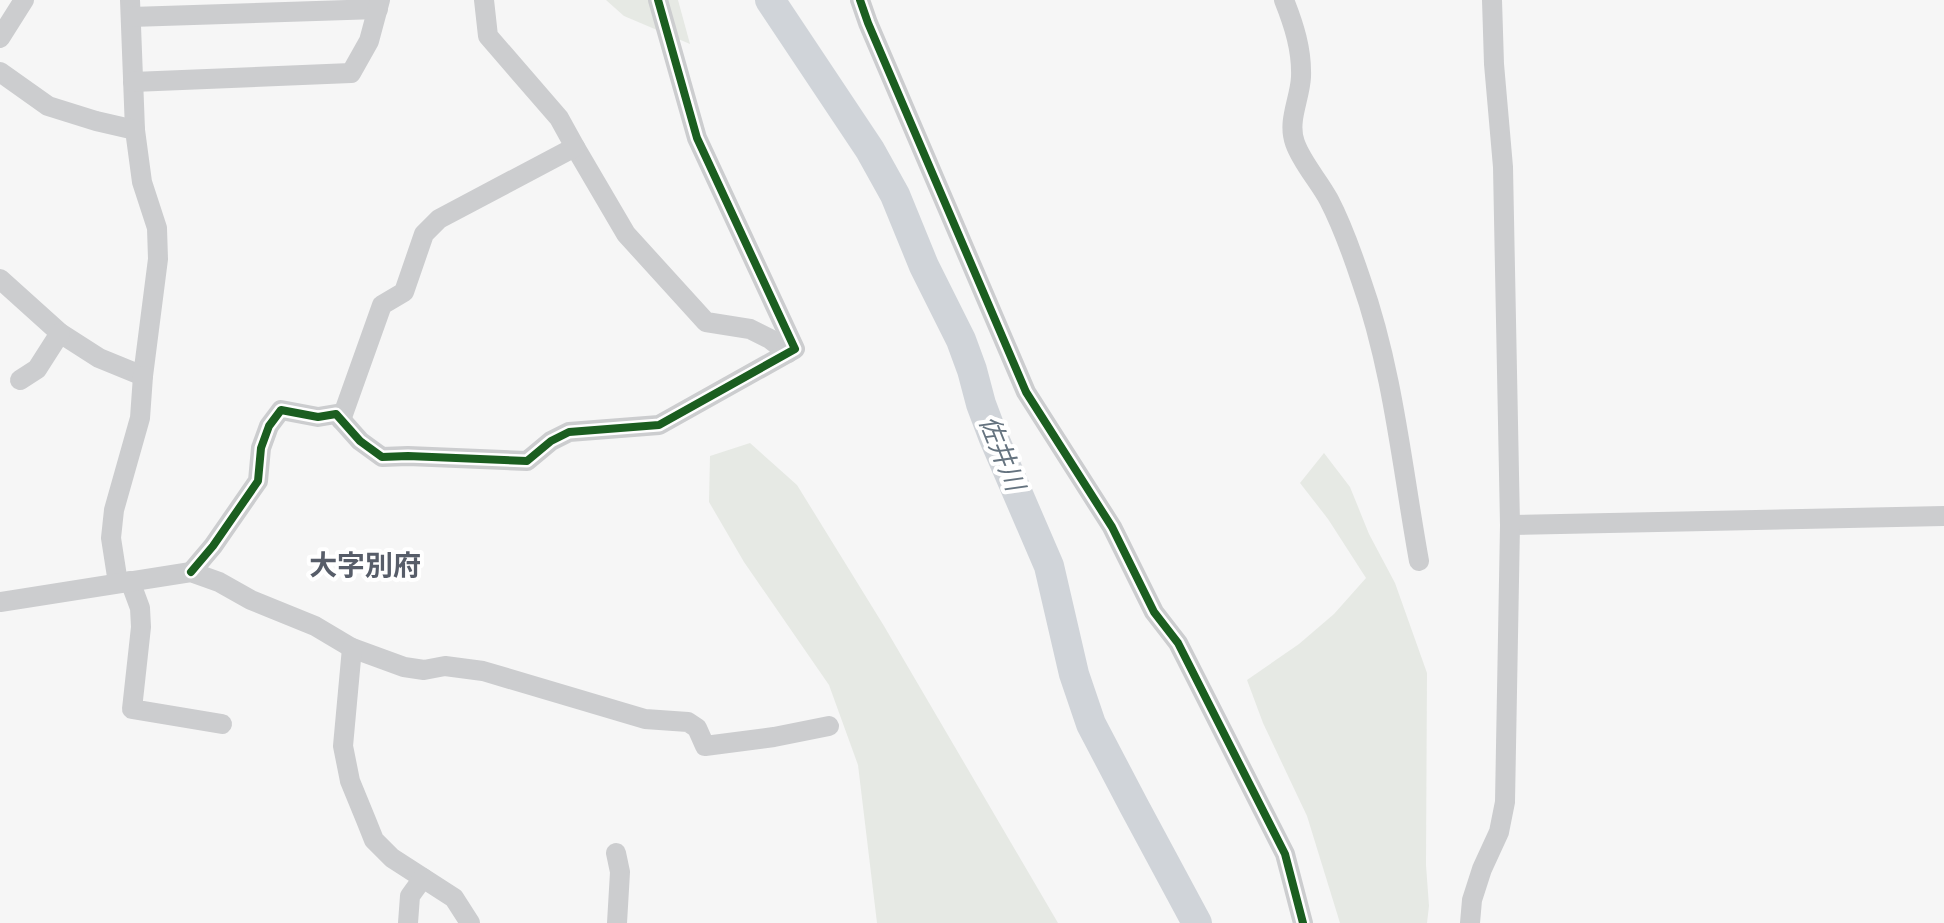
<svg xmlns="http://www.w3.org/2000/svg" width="1944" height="923" font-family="Inter,'Noto Sans JP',sans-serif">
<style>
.green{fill:#e6e9e4}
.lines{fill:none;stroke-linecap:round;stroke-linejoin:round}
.river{stroke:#d0d4d9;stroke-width:30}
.minor{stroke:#cccdcf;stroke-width:20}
.cycleway-casing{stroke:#fff;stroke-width:13}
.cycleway{stroke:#1b5e20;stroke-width:8}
.labels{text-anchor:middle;stroke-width:8;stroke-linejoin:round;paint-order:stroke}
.water-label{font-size:26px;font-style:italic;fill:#65737f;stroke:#fff}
.quarter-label{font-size:28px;font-weight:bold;fill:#575d69;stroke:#fff}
</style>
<rect width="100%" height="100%" fill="#f6f6f6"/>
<g class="green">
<polygon points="606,0 678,0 690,44 624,16"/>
<polygon points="750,443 797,485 884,626 1058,923 877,923 858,765 829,685 744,562 709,502 710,456"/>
<polygon points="1324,453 1350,487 1369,534 1395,583 1427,673 1426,865 1429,906 1427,923 1340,923 1307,816 1263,723 1247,680 1299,644 1334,614 1366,578 1328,519 1300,483"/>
</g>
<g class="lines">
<polyline class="river" points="770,0 870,150 895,195 924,266 961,340 972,370 981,404 993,436 1049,566 1074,674 1091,724 1134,806 1197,923"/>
<g class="minor">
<polyline points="130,0 135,130"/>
<polyline points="860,0 868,23 1026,392 1112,527 1154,612 1178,643 1285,854 1303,923"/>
<path d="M1284,0C1294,25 1302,50 1301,77C1300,99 1287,121 1295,143C1302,163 1319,181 1329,200C1342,225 1352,253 1361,280C1393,370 1402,467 1419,561"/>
<polyline points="131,17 378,9"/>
<polyline points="0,38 24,0"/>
<polyline points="0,72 48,106 96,121 135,130 142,182 157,228 158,259 143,376 99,358 60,333 0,279"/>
<polyline points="133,82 351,73 369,41 380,0"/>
<polyline points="575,147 626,234 706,322 750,329 770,339 788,353"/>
<polyline points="20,380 37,369 60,333"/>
<polyline points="341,420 382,305 404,292 424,234 439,219 575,147 559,118 488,36 484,0"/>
<polyline points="1510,525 1944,516"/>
<polyline points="191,572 213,546 258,481 261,448 269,426 281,410 318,417 336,414 360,441 382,457 408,456 527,461 551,441 569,432 659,425 795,349 697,138 658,0"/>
<polyline points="130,581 140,608 141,627 132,709 222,724"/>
<polyline points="118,583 111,538 114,510 140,418 143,376"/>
<polyline points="0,602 191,572 219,582 251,600 315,626 352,648 404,667 424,670 445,666 483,671 645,719 688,722 697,728 705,746 774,737 829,726"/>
<polyline points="352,648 343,746 350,781 366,820 374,840 392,858 454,898 470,923"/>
<polyline points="616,853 620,872 617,923"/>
<polyline points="408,923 410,896 423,878"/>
<polyline points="1470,923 1472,900 1482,869 1499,832 1505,802 1510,525 1503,167 1494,64 1492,0"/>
</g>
<g class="cycleway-casing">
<g id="cycleway">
<polyline points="860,0 868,23 1026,392 1112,527 1154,612 1178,643 1285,854 1303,923"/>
<polyline points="191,572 213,546 258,481 261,448 269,426 281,410 318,417 336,414 360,441 382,457 408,456 527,461 551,441 569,432 659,425 795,349 697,138 658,0"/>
</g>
</g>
<use href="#cycleway" class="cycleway"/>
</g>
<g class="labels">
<g class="water-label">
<text transform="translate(1002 453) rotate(68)" y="9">佐井川</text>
</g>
<g class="quarter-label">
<text x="365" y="575">大字別府</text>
</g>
</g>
</svg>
